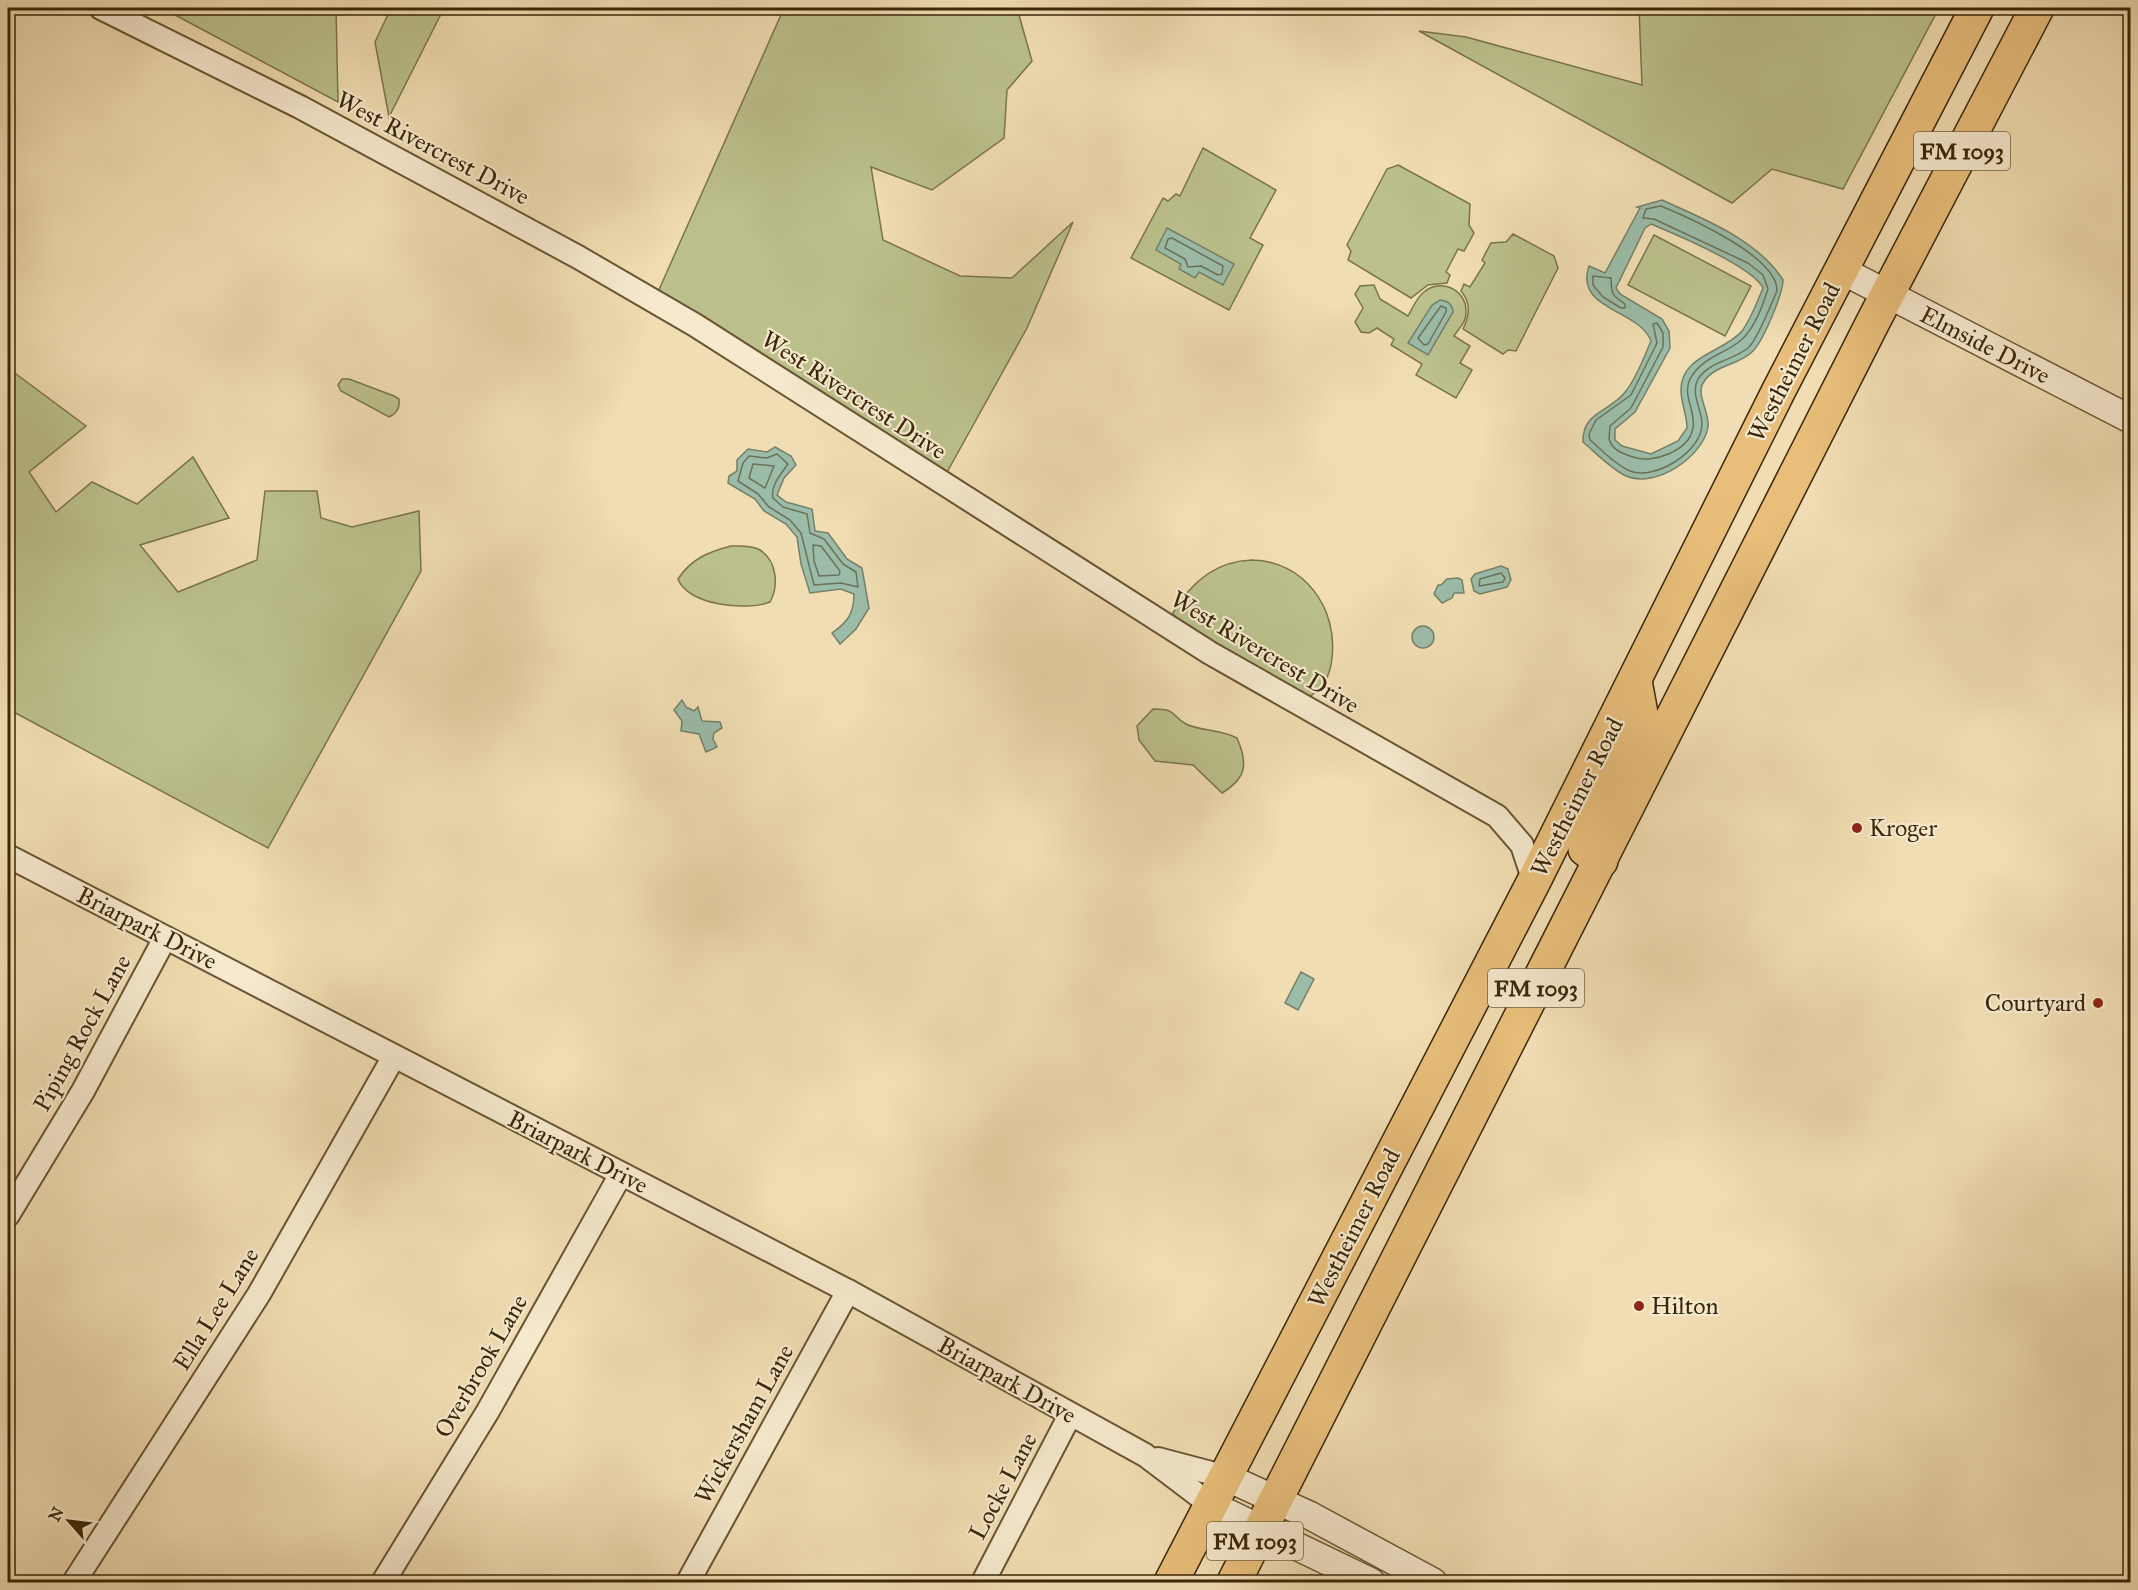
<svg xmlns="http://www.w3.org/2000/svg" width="2138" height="1590" font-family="'IM FELL Great Primer',serif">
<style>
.green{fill:#bbc08c;stroke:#7b744a;stroke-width:1.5}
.water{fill:#9bbca9;stroke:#758068;stroke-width:1.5;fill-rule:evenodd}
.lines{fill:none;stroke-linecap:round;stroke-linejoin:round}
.shore{stroke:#6b7258;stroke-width:1.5}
.minor-casing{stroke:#685432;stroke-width:26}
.tertiary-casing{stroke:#685432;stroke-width:30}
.primary-casing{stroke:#3b2707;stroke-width:36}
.minor{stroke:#f6e9ce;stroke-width:22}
.tertiary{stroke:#f6e9ce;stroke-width:27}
.primary{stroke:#e8be7a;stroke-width:33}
.poi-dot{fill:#8f2418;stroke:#f6e9ce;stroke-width:2}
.labels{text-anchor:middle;stroke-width:4.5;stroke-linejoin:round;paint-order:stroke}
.shield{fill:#f6e9ce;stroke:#736143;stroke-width:1.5}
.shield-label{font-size:22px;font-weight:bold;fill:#3b2707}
.street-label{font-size:24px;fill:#3b2707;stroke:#f6e9ce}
.poi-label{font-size:24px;fill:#3b2707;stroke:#f6e9ce;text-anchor:start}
</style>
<rect width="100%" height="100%" fill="#f1ddb3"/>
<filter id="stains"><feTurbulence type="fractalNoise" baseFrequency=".00333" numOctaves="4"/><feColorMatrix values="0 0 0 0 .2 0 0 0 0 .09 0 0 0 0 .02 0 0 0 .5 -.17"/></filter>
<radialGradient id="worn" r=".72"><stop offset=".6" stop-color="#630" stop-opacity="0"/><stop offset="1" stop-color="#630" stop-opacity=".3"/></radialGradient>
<g class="green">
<polygon points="162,8 336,8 338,102"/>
<polygon points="391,8 444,8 389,117 375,42"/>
<polygon points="784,8 1017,8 1032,61 1007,90 1004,138 932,190 871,167 883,240 960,276 1012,278 1073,222 1027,328 946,474 658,292"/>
<polygon points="1639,8 1939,8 1843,189 1772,169 1732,203 1419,31 1466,37 1642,85"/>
<polygon points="1203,148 1276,190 1250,238 1263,245 1229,310 1131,258 1163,198 1168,201 1176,194 1180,196"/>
<polygon points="1398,165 1470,204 1469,225 1474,233 1464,251 1458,249 1446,272 1450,275 1447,283 1428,285 1411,298 1348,260 1351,251 1347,245 1387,169"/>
<path d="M1513,234L1554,256L1558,268L1516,351L1508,350L1503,354L1463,329C1470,315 1471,303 1461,291L1464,284L1470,287L1485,263L1482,260L1491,243L1506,242Z"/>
<polygon points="1654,235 1751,286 1725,336 1628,285"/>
<path d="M1374,285L1380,299L1408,316C1413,308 1416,298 1424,292C1440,278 1466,289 1466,311C1467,322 1459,328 1454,336L1470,346L1460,363L1472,370L1456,398L1416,375L1422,364L1391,345L1394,339L1377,328L1369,333L1361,332L1355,322L1363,308L1355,294L1360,286Z"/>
<polygon points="8,368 86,426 29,472 56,512 92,482 137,504 193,457 229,518 140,545 178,592 257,560 265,491 317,491 321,518 352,527 419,511 421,571 268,848 8,709"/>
<path d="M342,379H349L394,396L399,399C400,408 397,413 389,417L341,391L338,385Z"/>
<path d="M731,546C740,546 752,545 760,550C777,561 779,586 770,602C748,611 688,606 678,579C691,559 708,552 731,546Z"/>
<path d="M1252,560C1304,561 1338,608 1332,658C1330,677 1323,689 1307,698L1178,622L1173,613C1191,582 1216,561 1252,560Z"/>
<path d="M1153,709C1178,709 1170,715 1186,724C1199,731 1221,729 1237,738C1248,763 1247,778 1222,793L1193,765L1155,761L1139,740L1137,726Z"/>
</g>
<g class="water">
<path d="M1662,200C1704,219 1758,240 1783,280C1783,294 1763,341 1753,351C1739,366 1714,364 1703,383C1696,395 1710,413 1708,427C1703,457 1655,489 1626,476C1611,469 1596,453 1583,442C1582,411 1611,412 1626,391C1637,377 1644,357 1651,341C1639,309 1574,310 1589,266L1605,273L1640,208L1637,207ZM1651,224C1675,234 1753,267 1763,288C1757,302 1751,319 1742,331C1725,352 1680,355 1681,391C1681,403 1687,415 1687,428L1678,441L1651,454L1622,446L1615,440V429L1635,412L1670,348L1669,331L1662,319L1620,294L1616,288L1645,228Z"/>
<polygon points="1167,228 1234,264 1223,285 1199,272 1195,278 1179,269 1181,264 1156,250"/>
<path d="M1440,300C1448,301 1452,304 1453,312L1428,355L1408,343L1432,305Z"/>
<path d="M775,447L791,456L796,465L784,478L777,495L786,502L812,509L815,531L828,533L847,559L862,568L869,608L856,629L840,644L832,633C848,622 854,613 854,594L841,589L810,593L801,564L797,537L786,524L764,511L755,499L728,483L729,476L737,471V460L748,449L767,452Z"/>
<polygon points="1501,566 1508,569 1511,580 1507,587 1480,594 1474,591 1471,579 1475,574"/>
<polygon points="1458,578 1462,580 1464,593 1454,593 1452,598 1442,603 1434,594 1438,585 1441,585 1447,579"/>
<circle cx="1423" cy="637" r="11"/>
<polygon points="682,700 686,707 694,711 698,707 702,721 720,722 722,728 714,733 713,739 717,747 706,752 699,734 681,731 682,721 674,710"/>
<polygon points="1301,972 1314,979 1298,1010 1285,1003"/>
</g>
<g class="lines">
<g class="shore">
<path d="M1661,206C1690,218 1778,257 1777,291C1771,304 1758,339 1748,348C1732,361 1710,361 1698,379C1690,393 1702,410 1702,424C1702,452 1654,481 1630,471C1615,465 1602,450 1590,440L1589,434L1596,420L1631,395L1657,343L1653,324L1657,323L1663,333V347L1631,408L1610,426L1609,439C1612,450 1623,454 1633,457C1653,464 1689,451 1693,428C1696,411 1682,395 1690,379C1702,357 1723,355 1740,341C1754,330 1763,305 1768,289L1763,275L1748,263L1654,219L1643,218L1646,209Z"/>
<polygon points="1172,238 1223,266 1222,274 1218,275 1201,266 1188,267 1185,259 1165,248 1168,239"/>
<path d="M1593,276L1611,278C1612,294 1610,294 1625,304V308H1621L1603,297L1593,285Z"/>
<polygon points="1441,306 1446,308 1446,312 1428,344 1424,345 1418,338"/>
<path d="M777,454L788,464C781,474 770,486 773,498L783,507L807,514L810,533L824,539L843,564L856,572L858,587L841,583L814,585L801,533L790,520L769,507L758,494L738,481L743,463L749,456L767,458Z"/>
<polygon points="753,464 774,466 765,488 749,478"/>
<polygon points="813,545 821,546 840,571 839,575 819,576 814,561"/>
<polygon points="1501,573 1505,578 1503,582 1479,586 1480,579"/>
</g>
<g class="minor-casing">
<g id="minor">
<polyline points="101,8 300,107 578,257 695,325 1210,653 1497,816 1522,845 1534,881"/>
<polyline points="8,856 848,1291 1145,1455 1211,1505"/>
<polyline points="8,1215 83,1091 165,938"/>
<polyline points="1158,1459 1226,1477"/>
<polyline points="74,1582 259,1294 393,1058"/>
<polyline points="383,1582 488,1411 621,1174"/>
<polyline points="688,1582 848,1291"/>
<polyline points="983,1582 1070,1415"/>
</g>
</g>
<g class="tertiary-casing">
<g id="tertiary">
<polyline points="1841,270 2130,419"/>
<polyline points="1226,1477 1309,1515 1433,1582"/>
<polyline points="1211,1505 1371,1582"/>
</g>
</g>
<g class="primary-casing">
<g id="primary">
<polyline points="1601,861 1585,849 1584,836 1642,719 1635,681"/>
<polyline points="1171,1582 1534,881 1779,390 1977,8"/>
<polyline points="1234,1582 1874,320 2037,8"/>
</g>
</g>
<use href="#minor" class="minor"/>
<use href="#tertiary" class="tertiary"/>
<use href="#primary" class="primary"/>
</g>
<g class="poi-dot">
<circle cx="1857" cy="828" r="6"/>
<circle cx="2098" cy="1003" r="6"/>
<circle cx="1639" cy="1306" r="6"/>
</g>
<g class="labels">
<g class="shield">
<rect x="1914" y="132" width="96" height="38" rx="4.5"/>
<rect x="1488" y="969" width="96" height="38" rx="4.5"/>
<rect x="1207" y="1522" width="96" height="38" rx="4.5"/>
</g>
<g class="shield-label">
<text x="1962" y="159">FM 1093</text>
<text x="1536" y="996">FM 1093</text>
<text x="1255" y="1549">FM 1093</text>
</g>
<g class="street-label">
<text transform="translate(433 148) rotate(28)" y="8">West Rivercrest Drive</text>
<text transform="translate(1985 345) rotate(27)" y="8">Elmside Drive</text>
<text transform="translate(1794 362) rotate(-63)" y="8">Westheimer Road</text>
<text transform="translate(854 395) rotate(33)" y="8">West Rivercrest Drive</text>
<text transform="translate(1265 652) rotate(31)" y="8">West Rivercrest Drive</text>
<text transform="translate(1577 797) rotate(-63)" y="8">Westheimer Road</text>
<text transform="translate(147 928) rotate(27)" y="8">Briarpark Drive</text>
<text transform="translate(82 1033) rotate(-61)" y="8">Piping Rock Lane</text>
<text transform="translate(578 1152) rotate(27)" y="8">Briarpark Drive</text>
<text transform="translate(1354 1228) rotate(-63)" y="8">Westheimer Road</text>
<text transform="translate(216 1309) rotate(-58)" y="8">Ella Lee Lane</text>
<text transform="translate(481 1366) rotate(-60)" y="8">Overbrook Lane</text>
<text transform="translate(1007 1380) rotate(29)" y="8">Briarpark Drive</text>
<text transform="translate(744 1424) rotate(-61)" y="8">Wickersham Lane</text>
<text transform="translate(1003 1486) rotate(-62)" y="8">Locke Lane</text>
</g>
<g class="poi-label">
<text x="1869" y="836">Kroger</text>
<text x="2086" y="1011" text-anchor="end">Courtyard</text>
<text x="1651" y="1314">Hilton</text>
</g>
</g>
<rect width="2138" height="1590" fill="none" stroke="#f1ddb3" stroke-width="30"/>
<rect x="9" y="9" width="2120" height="1572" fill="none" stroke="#3b2707" stroke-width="3"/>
<rect x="15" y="15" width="2108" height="1560" fill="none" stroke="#3b2707" stroke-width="1.5"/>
<g transform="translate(69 1521) rotate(298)" stroke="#f6e9ce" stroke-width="4.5" paint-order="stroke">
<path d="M0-4.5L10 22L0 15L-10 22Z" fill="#3b2707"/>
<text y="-9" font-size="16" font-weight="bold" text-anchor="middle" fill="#3b2707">N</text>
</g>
<rect width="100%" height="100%" filter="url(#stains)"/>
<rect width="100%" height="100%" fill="url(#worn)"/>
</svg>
